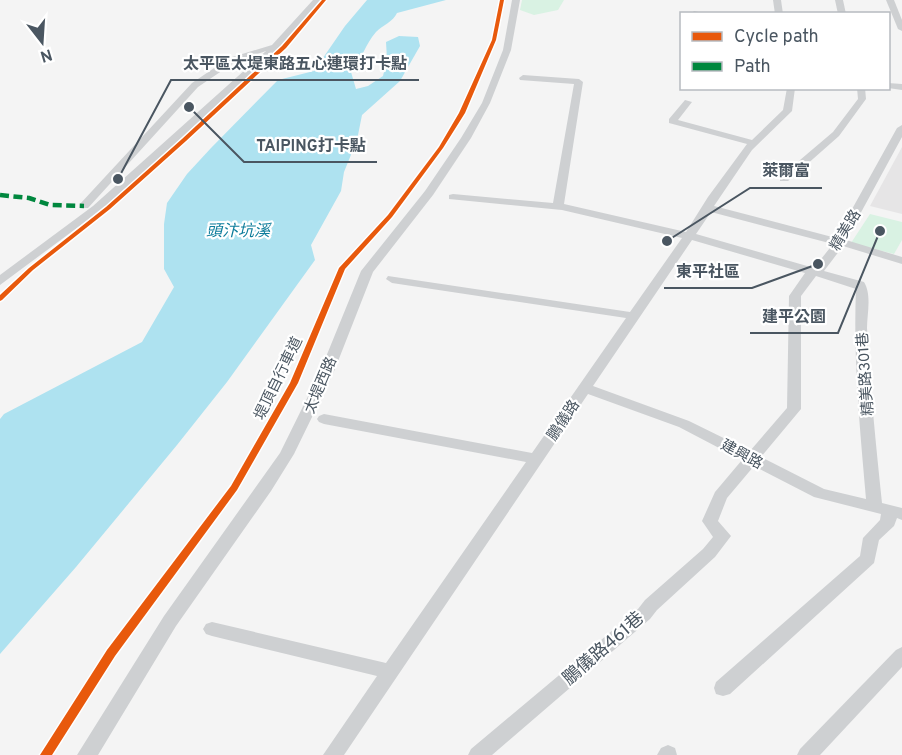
<svg xmlns="http://www.w3.org/2000/svg" width="902" height="755" font-family="Overpass,'Noto Sans TC',sans-serif">
<style>
.education{fill:#e6e5e6}
.green{fill:#d9f2e3}
.water{fill:#aee2f0}
.lines{fill:none;stroke-linecap:round;stroke-linejoin:round}
.minor{fill:#ced0d2;fill-rule:evenodd}
.quiet{stroke:#00873e;stroke-width:4.5;stroke-dasharray:9 4.5;stroke-linecap:butt}
.cycleway-casing{stroke:#fff;stroke-width:3}
.cycleway{fill:#e8590c;fill-rule:evenodd}
.labels{text-anchor:middle;stroke-width:4.5;stroke-linejoin:round;paint-order:stroke}
.street-label{font-size:15px;fill:#4a5661;stroke:#fff}
.water-label{font-size:16px;font-style:italic;fill:#0c7c9b;stroke:#fff}
.near-street-label{font-size:18px;fill:#4a5661;stroke:#fff}
.leader{fill:none;stroke:#4a5661;stroke-width:2}
.callout-dot{fill:#4a5661;stroke:#fff;stroke-width:2}
.callout-label{font-size:16px;text-anchor:middle;font-weight:bold;fill:#4a5661;stroke:#fff;stroke-width:4.5;stroke-linejoin:round;paint-order:stroke}
</style>
<rect width="100%" height="100%" fill="#f4f4f4"/>
<polygon class="education" points="902,147 902,214 870,206"/>
<g class="green">
<polygon points="522,0 564,0 558,10 534,15 520,10"/>
<polygon points="870,214 902,222 902,240 894,254 851,243"/>
</g>
<path class="water" d="M367,0H446L397,13C393,22 383,25 376,32C365,44 362,60 351,72L356,89L368,86L383,76L387,59L386,42L399,36L418,37L420,46L400,81L362,115L357,140L344,172L341,191L311,245L315,260L227,382L177,445L76,567L0,654V419L4,414L142,342L174,287L164,269V224L167,203L187,174L211,148L278,80L314,71L345,26Z"/>
<g class="lines">
<g class="minor">
<polygon points="313,0 321,0 278,49 142,174 101,210 0,285 0,275 93,206 266,51 235,62 198,87 88,208 80,208 80,204 192,83 229,58 272,45"/>
<polygon points="512,0 520,0 511,50 490,103 471,138 433,195 373,272 333,374 294,454 271,491 176,626 98,755 77,755 164,616 280,453 319,374 361,271 425,191 461,138 482,103 503,50"/>
<polygon points="773,0 781,0 783,14 775,14"/>
<polygon points="835,0 843,0 846,14 838,14"/>
<polygon points="886,0 894,0 902,20 902,31 898,29"/>
<polygon points="694,11 707,14 691,14"/>
<path d="M523,75L579,79L583,82L564,204L686,232L708,197L747,144L669,123V119L685,100L692,102L678,120L752,140L783,110L787,88H795L792,111L752,150L714,206L836,238L897,128L902,125V137L846,240L902,257V264L843,246L824,271L864,282C872,295 867,314 867,328C870,387 876,445 882,503L902,508V520L897,518L894,526L879,540L874,563L730,694L723,696L716,694L714,688L716,682L860,556L863,538L880,520L881,514L814,497L754,466L727,498L718,521L731,536L715,557L657,610L650,619L492,755H468L471,749L638,609L645,600L703,549L713,537L702,521L715,492L742,460L679,427L588,394L344,755H323L377,676L212,636L206,634L203,629L206,624L212,622L386,663L526,462L324,424L319,422L317,419L319,416L324,414L532,453L626,318L392,283L386,279L388,276L630,312L682,238L562,210L449,199V195L453,194L553,203L574,84L520,80L519,78ZM711,212L833,244L814,268L696,234ZM692,240L805,273L789,296L787,408L750,451L689,421L593,386ZM816,276L856,289C853,360 860,429 866,499L824,489L761,457L801,409V296Z"/>
<polygon points="888,83 902,84 902,90 888,88"/>
<polygon points="857,88 865,88 866,99 839,136 788,181 780,181 780,177 833,132 858,99"/>
<polygon points="902,647 902,667 820,755 797,755 800,749 896,650"/>
<polygon points="668,745 675,748 677,755 657,755 661,748"/>
</g>
<polyline class="quiet" points="0,195 29,198 50,205 84,206"/>
<g class="cycleway-casing">
<g id="cycleway">
<polygon points="322,0 326,0 286,48 186,141 110,209 33,270 2,300 0,301 0,295 29,268 106,207 182,139 282,46"/>
<polygon points="500,0 504,0 496,40 465,113 443,148 392,217 345,269 298,383 237,490 115,656 52,755 40,755 107,650 231,486 290,383 339,268 388,215 439,147 459,113 492,40"/>
</g>
</g>
<use href="#cycleway" class="cycleway"/>
</g>
<g class="labels">
<g class="street-label">
<text transform="translate(845 230) rotate(-59)" y="5">精美路</text>
<text transform="translate(865 374) rotate(-94)" y="5">精美路301巷</text>
<text transform="translate(278 378) rotate(-64)" y="5">堤頂自行車道</text>
<text transform="translate(320 385) rotate(-67)" y="5">太堤西路</text>
<text transform="translate(563 420) rotate(-56)" y="5">鵬儀路</text>
<text transform="translate(742 454) rotate(28)" y="5">建興路</text>
</g>
<g class="water-label">
<text x="238" y="236">頭汴坑溪</text>
</g>
<g class="near-street-label">
<text transform="translate(603 648) rotate(-41)" y="6">鵬儀路461巷</text>
</g>
</g>
<path class="leader" d="M118 179L171 80H419M189 107L244 162H377M667 241L750 188H822M818 264L752 288H664M880 231L838 333H750"/>
<g class="callout-dot">
<circle cx="118" cy="179" r="6"/>
<circle cx="189" cy="107" r="6"/>
<circle cx="667" cy="241" r="6"/>
<circle cx="818" cy="264" r="6"/>
<circle cx="880" cy="231" r="6"/>
</g>
<g class="callout-label">
<text x="295" y="69">太平區太堤東路五心連環打卡點</text>
<text x="311" y="151">TAIPING打卡點</text>
<text x="786" y="176">萊爾富</text>
<text x="708" y="277">東平社區</text>
<text x="794" y="322">建平公園</text>
</g>
<rect x="680" y="12" width="210" height="78" fill="#ffffff" stroke="#b7bbc0" stroke-width="1.5"/>
<rect x="692" y="32" width="30" height="9" fill="#e8590c" stroke="#b7bbc0" stroke-width="1.5"/>
<text x="734" y="42" font-size="18" fill="#4a5661">Cycle path</text>
<rect x="692" y="62" width="30" height="9" fill="#00873e" stroke="#b7bbc0" stroke-width="1.5"/>
<text x="734" y="72" font-size="18" fill="#4a5661">Path</text>
<g transform="translate(42 42) rotate(163)" stroke="#ffffff" stroke-width="4.5" paint-order="stroke">
<path d="M0-4.5L10 22L0 15L-10 22Z" fill="#4a5661"/>
<text y="-9" font-size="16" font-weight="bold" text-anchor="middle" fill="#4a5661">N</text>
</g>
</svg>
